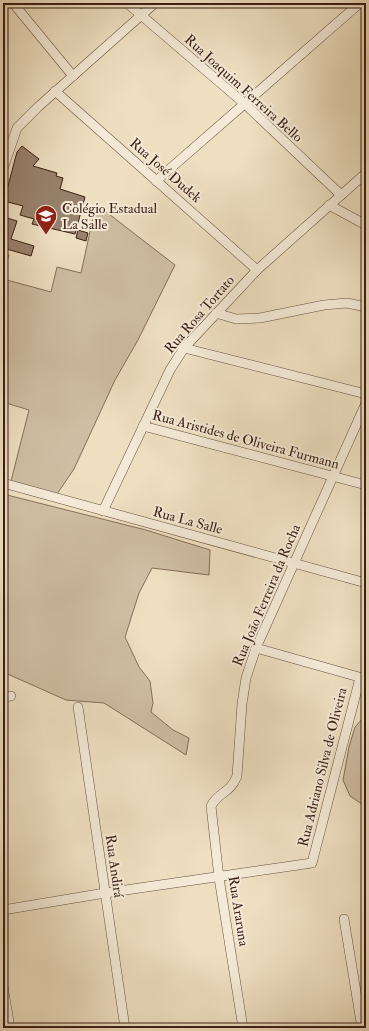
<svg xmlns="http://www.w3.org/2000/svg" width="369" height="1031" font-family="'IM FELL Double Pica',serif">
<style>
.green{fill:#cfbea3;stroke:#846e5a}
.building{fill:#98826d;stroke:#3a1d12}
.lines{fill:none;stroke-linecap:round;stroke-linejoin:round}
.street-casing{stroke:#674e3e;stroke-width:10}
.street{stroke:#f4ead7;stroke-width:9}
.labels{text-anchor:middle;stroke-width:4;stroke-linejoin:round;paint-order:stroke}
.street-label{font-size:14px;fill:#3a1d12;stroke:#f4ead7}
.poi-label{font-size:14px;fill:#3a1d12;stroke:#f4ead7;text-anchor:start}
</style>
<rect width="100%" height="100%" fill="#eedfc1"/>
<filter id="stains"><feTurbulence type="fractalNoise" baseFrequency=".005" numOctaves="4"/><feColorMatrix values="0 0 0 0 .2 0 0 0 0 .09 0 0 0 0 .02 0 0 0 .5 -.17"/></filter>
<radialGradient id="worn" r=".72"><stop offset=".6" stop-color="#630" stop-opacity="0"/><stop offset="1" stop-color="#630" stop-opacity=".3"/></radialGradient>
<g class="green">
<polygon points="96,204 175,265 138,340 115,380 74,469 57,494 11,481 29,410 3,402 3,279 51,292 57,267 81,273"/>
<polygon points="3,253 9,255 3,274"/>
<polygon points="3,494 146,530 210,550 209,575 152,568 139,593 125,637 139,667 150,681 153,703 151,712 173,730 189,738 186,755 104,703 66,700 3,672"/>
<polygon points="366,715 366,807 350,796 343,780 349,747 355,727"/>
</g>
<g class="building">
<polygon points="22,146 39,159 33,166 57,173 56,176 63,178 60,189 85,197 75,234 32,224 34,219 20,215 23,206 4,201 17,152"/>
<polygon points="7,218 17,221 11,239 34,246 31,256 3,248 3,230"/>
<polygon points="78,230 88,233 86,241 76,238"/>
</g>
<g class="lines">
<g class="street-casing">
<g id="street">
<polyline points="13,3 73,76"/>
<polyline points="127,3 245,104 341,195"/>
<polyline points="55,91 257,270"/>
<polyline points="3,169 17,128 38,107 155,3"/>
<polyline points="156,181 360,3"/>
<polyline points="329,205 366,225"/>
<polyline points="216,313 236,319 260,318 324,305 347,303 366,307"/>
<polyline points="184,348 366,394"/>
<polyline points="143,426 366,485"/>
<polyline points="3,483 366,583"/>
<polyline points="103,511 170,370 184,348 257,270 366,173"/>
<polyline points="256,648 366,679"/>
<polyline points="3,697 11,696"/>
<polyline points="78,707 125,1028"/>
<polyline points="3,910 105,893 312,863 360,678"/>
<polyline points="344,919 362,1028"/>
<polyline points="3,986 10,1028"/>
<path d="M243,1028L219,878L211,806C219,791 230,794 237,776L242,704L246,678L256,648L366,403"/>
</g>
</g>
<use href="#street" class="street"/>
</g>
<defs>
<g id="school-pin" transform="scale(1.15)"><path d="M0 17L-7.5 6A9.5 9.5 0 1 1 7.5 6Z" fill="#8f2418" stroke="#f4ead7"/><path d="M0-5L7-2L0 1L-7-2ZM-4 1L0 2.5L4 1V4Q0 6-4 4Z" fill="#fff"/></g>
</defs>
<g fill-rule="evenodd">
<use href="#school-pin" x="46" y="216"/>
</g>
<g class="labels">
<g class="street-label">
<text transform="translate(244 88) rotate(42)" y="5">Rua Joaquim Ferreira Bello</text>
<text transform="translate(166 170) rotate(41)" y="5">Rua José Dudek</text>
<text transform="translate(199 314) rotate(-49)" y="5">Rua Rosa Tortato</text>
<text transform="translate(246 439) rotate(15)" y="5">Rua Aristides de Oliveira Furmann</text>
<text transform="translate(188 520) rotate(15)" y="5">Rua La Salle</text>
<text transform="translate(266 595) rotate(-67)" y="5">Rua João Ferreira da Rocha</text>
<text transform="translate(322 767) rotate(-76)" y="5">Rua Adriano Silva de Oliveira</text>
<text transform="translate(115 866) rotate(82)" y="5">Rua Andirá</text>
<text transform="translate(239 911) rotate(81)" y="5">Rua Araruna</text>
</g>
<g class="poi-label">
<text x="62" y="213">Colégio Estadual<tspan x="62" dy="16">La Salle</tspan></text>
</g>
</g>
<rect width="369" height="1031" fill="none" stroke="#eedfc1" stroke-width="16"/>
<rect x="4" y="4" width="361" height="1023" fill="none" stroke="#3a1d12" stroke-width="2"/>
<rect x="8" y="8" width="353" height="1015" fill="none" stroke="#3a1d12"/>
<rect width="100%" height="100%" filter="url(#stains)"/>
<rect width="100%" height="100%" fill="url(#worn)"/>
</svg>
